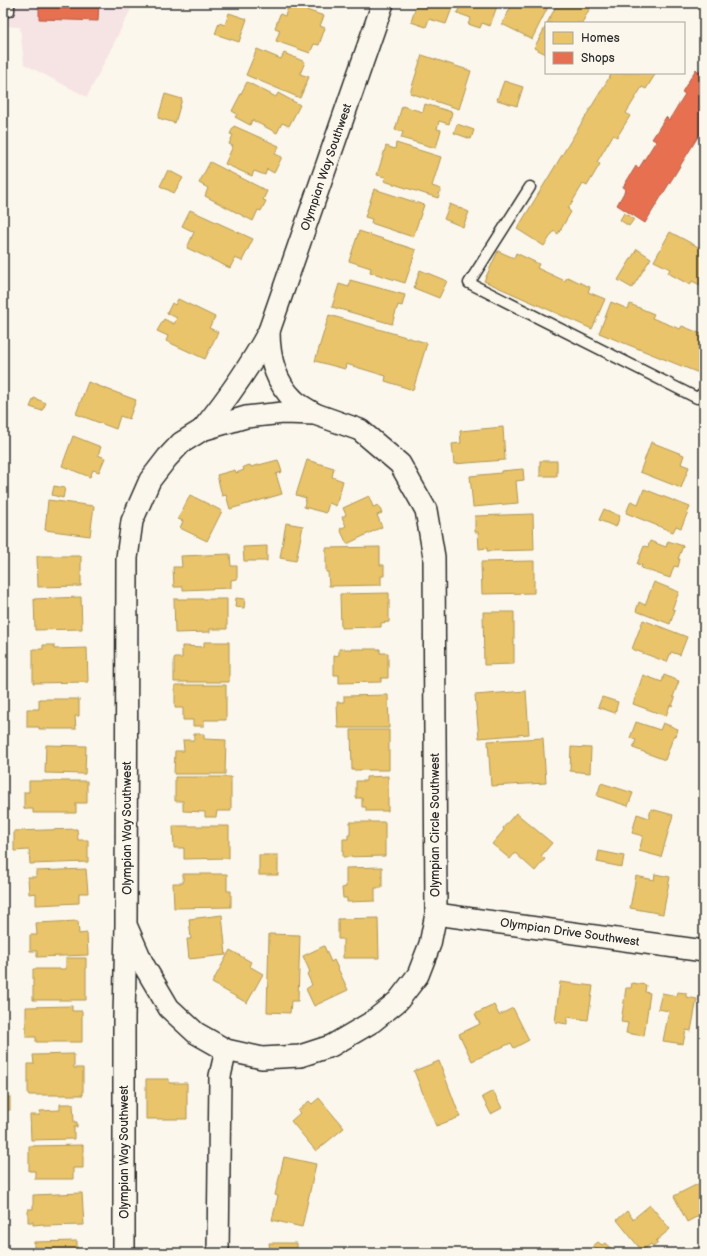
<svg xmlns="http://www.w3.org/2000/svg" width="707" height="1256" font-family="'Balsamiq Sans',sans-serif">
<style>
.built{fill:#f6e4e5}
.homes{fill:#e9c46a;stroke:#b09657}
.shops{fill:#e76f51;stroke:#af5b46}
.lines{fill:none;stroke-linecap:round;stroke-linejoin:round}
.lane-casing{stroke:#2b2b2b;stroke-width:13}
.street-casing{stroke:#2b2b2b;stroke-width:24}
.lane{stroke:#fbf7ec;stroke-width:10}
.street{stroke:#fbf7ec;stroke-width:21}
.labels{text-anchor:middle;stroke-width:4;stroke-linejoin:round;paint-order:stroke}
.street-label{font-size:12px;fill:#2b2b2b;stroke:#fbf7ec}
</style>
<rect width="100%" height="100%" fill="#fbf7ec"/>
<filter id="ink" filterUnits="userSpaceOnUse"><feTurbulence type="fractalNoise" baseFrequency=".025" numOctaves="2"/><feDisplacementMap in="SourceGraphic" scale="8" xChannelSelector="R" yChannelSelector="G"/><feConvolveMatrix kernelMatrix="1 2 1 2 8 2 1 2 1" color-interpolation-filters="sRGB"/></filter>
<g filter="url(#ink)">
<polygon class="built" points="3,3 134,3 87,97 24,64 20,27 3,26"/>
<g class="homes">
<polygon points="417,3 454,3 446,24 429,19 426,27 411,22"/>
<polygon points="461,3 498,3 490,26 482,23 480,28 468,24 471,18 457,13"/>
<polygon points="513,3 550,3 532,39 502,24"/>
<polygon points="558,3 580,3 590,8 582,23 547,23"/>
<polygon points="289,4 324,16 320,26 325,28 319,45 314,44 310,53 276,41 280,30 275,28 280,14 285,16"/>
<polygon points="229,13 247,19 239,42 215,34 219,23 225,25"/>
<polygon points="546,26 546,54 534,48"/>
<polygon points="257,49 281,59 284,53 305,62 300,74 309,77 300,98 246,75"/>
<polygon points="422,55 471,71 459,109 410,93"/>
<polygon points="612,73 656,73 646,89 642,87 626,113 630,116 617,137 613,135 597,162 600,164 587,186 583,184 568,209 571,212 558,234 554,231 544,246 517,229"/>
<polygon points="504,81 523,87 517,106 497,100"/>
<polygon points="247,82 276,97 278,93 300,105 289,126 282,123 277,133 252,120 250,125 235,117 237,114 232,111"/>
<polygon points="165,94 182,99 175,123 158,118"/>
<polygon points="425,104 452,112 449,124 439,121 437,129 441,130 436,148 401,138 403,132 395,130 402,106 423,112"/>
<polygon points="457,124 474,130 471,139 454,133"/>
<polygon points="234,126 279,146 275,154 282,157 274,173 267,169 265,175 254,171 252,176 225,164 233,146 229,144 233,135 230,134"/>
<polygon points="396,143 441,157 432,186 441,189 438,198 384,181 386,177 377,175 386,146 395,149"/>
<polygon points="210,162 267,191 263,200 266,201 261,211 258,210 253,221 205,196 208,188 199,183"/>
<polygon points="168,170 183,178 174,193 160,186"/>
<polygon points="374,189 424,205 413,237 371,223 372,219 365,217"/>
<polygon points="450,204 469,212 463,227 444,219"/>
<polygon points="190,210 253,239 242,261 235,258 230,268 187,248 194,232 182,226"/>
<polygon points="624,213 634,219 629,226 620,220"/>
<polygon points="359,231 416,250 405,283 370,272 371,268 349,261"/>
<polygon points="670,232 704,250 704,287 692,281 690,285 668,273 670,269 654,261"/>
<polygon points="637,249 651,258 632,288 618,280"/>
<polygon points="498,251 514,258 516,253 539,264 537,268 565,281 567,277 590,287 588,292 605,299 592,329 484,281"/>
<polygon points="420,270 447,281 439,298 414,288"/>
<polygon points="350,280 405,295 402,306 398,305 392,324 332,307 339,284 349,287"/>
<polygon points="178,299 215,317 209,328 218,332 205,359 166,341 168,336 157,331 164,319 174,324 177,318 167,313 172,303 175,305"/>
<polygon points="611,302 628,309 630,304 654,314 652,318 680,329 682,326 704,335 704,375 599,333"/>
<polygon points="329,315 427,343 413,390 385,381 386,376 346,364 345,369 315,361"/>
<polygon points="88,382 136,400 129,419 120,416 116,429 76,414"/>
<polygon points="34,398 46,403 42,411 30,407"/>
<polygon points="503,427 505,460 454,464 452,444 461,443 460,431"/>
<polygon points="73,436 101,447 98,455 105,458 99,472 93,470 90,477 62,466"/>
<polygon points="651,442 684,455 681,464 689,467 681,488 640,472"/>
<polygon points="278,460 282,472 276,474 282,494 230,509 226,495 222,496 217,475 235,470 236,473 244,470 243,467 250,465 251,467"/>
<polygon points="307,460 334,468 332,477 343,481 336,506 329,503 326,513 304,507 306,498 296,495"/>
<rect x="540" y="461" width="17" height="15"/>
<polygon points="523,469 524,480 516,481 518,503 473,507 470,476 501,473 501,471"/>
<polygon points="54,486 65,488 63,498 52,495"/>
<polygon points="644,489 690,507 681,528 676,526 673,532 626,513 631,501 638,504"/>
<polygon points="190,495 222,511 207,541 180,528 183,521 178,519"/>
<polygon points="369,496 373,507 378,505 382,513 377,515 382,527 347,544 340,529 346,526 342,517 346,515 343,508"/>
<polygon points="48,500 94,506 90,536 45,530"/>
<polygon points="604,509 620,516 616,527 599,520"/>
<polygon points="533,514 534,550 487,551 487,548 479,549 478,532 475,532 475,516"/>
<polygon points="286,523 303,526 296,561 280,558"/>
<polygon points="650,541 666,547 668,541 683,546 678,559 680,559 678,567 674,566 670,578 641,568 642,565 637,564 644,546 648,547"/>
<polygon points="267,546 267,561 244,561 243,547"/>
<polygon points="380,547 380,565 384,565 384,576 381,576 381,585 329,586 328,572 326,572 326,548"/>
<polygon points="230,554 231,566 237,566 237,579 231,580 231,588 183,590 183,587 174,587 173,567 182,567 181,556"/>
<polygon points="37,556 81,556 81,586 38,587"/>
<polygon points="534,561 534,593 482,594 481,562"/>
<polygon points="654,582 679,592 672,609 675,610 670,624 636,611 639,602 645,605"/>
<polygon points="389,593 389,622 381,623 381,627 341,628 340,594"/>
<polygon points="81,597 82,629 35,630 34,599"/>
<polygon points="236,598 245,599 244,608 235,607"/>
<polygon points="174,599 227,599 227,629 210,629 210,632 175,633"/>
<polygon points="483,612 514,612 514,664 484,665"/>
<polygon points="643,620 687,637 680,655 671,652 667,662 632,649"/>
<polygon points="204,642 229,642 229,682 174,682 174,658 182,658 182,646 204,647"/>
<polygon points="43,645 54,645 54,649 87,648 88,682 33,683 33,649 43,649"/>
<polygon points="339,649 380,649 380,653 388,653 388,678 381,678 381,682 339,683 339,675 334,675 334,656 339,655"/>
<polygon points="643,675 662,682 664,675 679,681 673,697 675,698 672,706 670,705 666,716 633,704"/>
<polygon points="175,685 226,685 226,720 204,720 204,726 193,726 193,720 183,720 183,708 175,708"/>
<polygon points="526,691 529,734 479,738 475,695"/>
<polygon points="388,695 389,728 338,728 337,702 344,702 344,696"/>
<polygon points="602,697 618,702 615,713 598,707"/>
<polygon points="39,699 79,699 79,716 75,716 76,729 39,729 39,727 27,727 27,709 39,709"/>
<polygon points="636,722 660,730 663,723 678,729 676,736 674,735 665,760 633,748 636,740 630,738"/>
<polygon points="351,730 389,730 389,770 352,770"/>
<polygon points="194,734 204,734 204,739 226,740 225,774 174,774 175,751 184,751 183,740 194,740"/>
<polygon points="543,738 546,783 491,786 488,741"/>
<polygon points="46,745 86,746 85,774 45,773"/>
<polygon points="571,747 591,748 590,773 570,771"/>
<polygon points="388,776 388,811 366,811 366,807 362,807 362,798 356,798 356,781 366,781 366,777"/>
<polygon points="175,777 231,777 231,811 217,811 216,817 205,817 205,812 183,811 183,801 175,801"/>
<polygon points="29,781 87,781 87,803 76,803 76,813 33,813 33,809 24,809 24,792 29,792"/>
<polygon points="601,783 633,793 628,806 597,796"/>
<polygon points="651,809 673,815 661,857 639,851 643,836 632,833 637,814 649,818"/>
<polygon points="516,813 552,843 541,856 545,859 535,871 515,853 510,859 492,844 504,830 503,828"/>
<polygon points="350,822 385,822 385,856 343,857 343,839 348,839 348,835 350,835"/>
<polygon points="173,826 229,826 229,858 184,859 184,848 174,848"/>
<polygon points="77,829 78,840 88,840 88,862 30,864 29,850 14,851 14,831"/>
<polygon points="599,851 624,856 622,867 597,862"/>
<rect x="259" y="855" width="19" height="20"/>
<polygon points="382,867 382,888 375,888 375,901 347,902 347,898 343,898 342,888 346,887 346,868"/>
<polygon points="86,869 88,893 79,893 79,903 36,905 36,893 29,894 28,877 36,877 36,871"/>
<polygon points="183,874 227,874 227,891 231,891 231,907 174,908 173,883 183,883"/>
<polygon points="655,874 670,877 663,914 630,908 636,876 654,880"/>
<polygon points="222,915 226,955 189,959 187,939 191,939 189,919"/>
<polygon points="378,918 379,958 343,958 343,939 338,939 338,919"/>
<polygon points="78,921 79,934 87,933 88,955 37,957 37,951 30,951 30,935 37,935 36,923"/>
<polygon points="269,934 300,935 298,1001 291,1001 290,1013 267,1012"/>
<polygon points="324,946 331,962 334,960 348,990 314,1006 306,989 312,985 307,974 310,972 303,956"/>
<polygon points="230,950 251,962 249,966 263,974 247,1003 212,983"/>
<polygon points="66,958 86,958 86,1000 33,1000 33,969 66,969"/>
<polygon points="560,982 593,986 588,1020 567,1017 567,1024 555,1022"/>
<polygon points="632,983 646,985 645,992 650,993 644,1036 626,1033 628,1023 621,1022 626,988 631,988"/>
<polygon points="678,992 686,993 686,997 697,999 691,1031 686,1030 683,1044 663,1041 669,1011 658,1009 662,993 677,996"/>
<polygon points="494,1005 499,1015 513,1008 529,1040 514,1048 511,1043 472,1061 459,1034 480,1024 475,1014"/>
<polygon points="72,1006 72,1011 82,1011 82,1042 36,1042 36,1037 26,1037 26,1007"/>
<polygon points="74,1054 74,1068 83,1068 83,1095 28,1095 28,1064 34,1064 33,1055"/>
<polygon points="439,1061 460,1117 436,1126 414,1071"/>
<polygon points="146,1079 169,1079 169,1083 187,1083 187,1119 146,1119"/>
<polygon points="493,1091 502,1108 491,1114 482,1097"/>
<rect x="3" y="1097" width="7" height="13"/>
<polygon points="319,1098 344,1128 316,1151 291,1121 300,1113 298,1111 309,1101 312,1104"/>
<polygon points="60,1104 73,1104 74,1122 77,1122 77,1127 74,1127 74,1139 31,1140 30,1115 40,1115 40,1111 60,1110"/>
<polygon points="83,1145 83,1168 73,1168 73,1179 35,1179 35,1171 29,1171 29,1146"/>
<polygon points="284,1157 316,1164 302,1227 272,1220 278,1196 275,1195"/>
<polygon points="700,1183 704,1191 704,1216 701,1218 700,1215 687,1222 674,1196"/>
<polygon points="82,1193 84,1225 44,1226 44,1224 33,1225 33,1222 28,1222 28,1209 33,1209 33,1195"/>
<polygon points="650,1205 670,1229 656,1241 658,1243 653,1247 651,1244 642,1251 617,1220 627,1211 633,1219"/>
<polygon points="77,1241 77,1253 30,1253 34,1253 34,1242"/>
<polygon points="598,1242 602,1245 605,1243 616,1253 593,1253 597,1249 593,1246"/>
<polygon points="269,1243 297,1243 297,1253 266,1253 266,1251 270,1251"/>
</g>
<g class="shops">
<polygon points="39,3 99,3 98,21 39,19"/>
<polygon points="704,64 704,127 645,223 617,205 626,189 623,187 636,166 639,168 656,141 652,139 666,117 669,120 685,94 682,92 696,69 699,72"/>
</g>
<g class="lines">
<g class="lane-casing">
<g id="lane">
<polyline points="9,3 9,11"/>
<polyline points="530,187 469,283 697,398 704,392"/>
</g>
</g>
<g class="street-casing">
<g id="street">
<path d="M269,331C269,357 275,382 294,400C300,406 309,410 315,414"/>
<path d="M202,430C227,399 250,367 269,331L383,3"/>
<polyline points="436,914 704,951"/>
<polyline points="124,1253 124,1018 126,925 127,558 132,521 150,480 167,458 181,443 202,430 246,417 283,413 315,414 360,430 400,464 426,510 434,557 436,914 430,944 418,975 398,1001 372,1022 331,1046 300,1056 262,1058 226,1050 196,1033 169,1008 143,964 126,925"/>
<polyline points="218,1253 220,1076 226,1050"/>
</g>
</g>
<use href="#lane" class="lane"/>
<use href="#street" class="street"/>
</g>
</g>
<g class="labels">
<g class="street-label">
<text transform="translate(326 167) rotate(-71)" y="4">Olympian Way Southwest</text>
<text transform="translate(435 825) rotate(-90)" y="4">Olympian Circle Southwest</text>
<text transform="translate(127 828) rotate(-90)" y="4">Olympian Way Southwest</text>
<text transform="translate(570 932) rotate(8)" y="4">Olympian Drive Southwest</text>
<text transform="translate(124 1152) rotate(-90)" y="4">Olympian Way Southwest</text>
</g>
</g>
<rect width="707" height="1256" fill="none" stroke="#fbf7ec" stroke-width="16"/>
<rect x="8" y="8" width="691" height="1240" fill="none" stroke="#2b2b2b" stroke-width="1.5" filter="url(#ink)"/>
<rect x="545" y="22" width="140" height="52" fill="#fbf7ec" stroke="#a8a59f"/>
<rect x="553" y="32" width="20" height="12" fill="#e9c46a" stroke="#a8a59f"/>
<text x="581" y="42" font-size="12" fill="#2b2b2b">Homes</text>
<rect x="553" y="52" width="20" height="12" fill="#e76f51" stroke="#a8a59f"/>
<text x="581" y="62" font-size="12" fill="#2b2b2b">Shops</text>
</svg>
